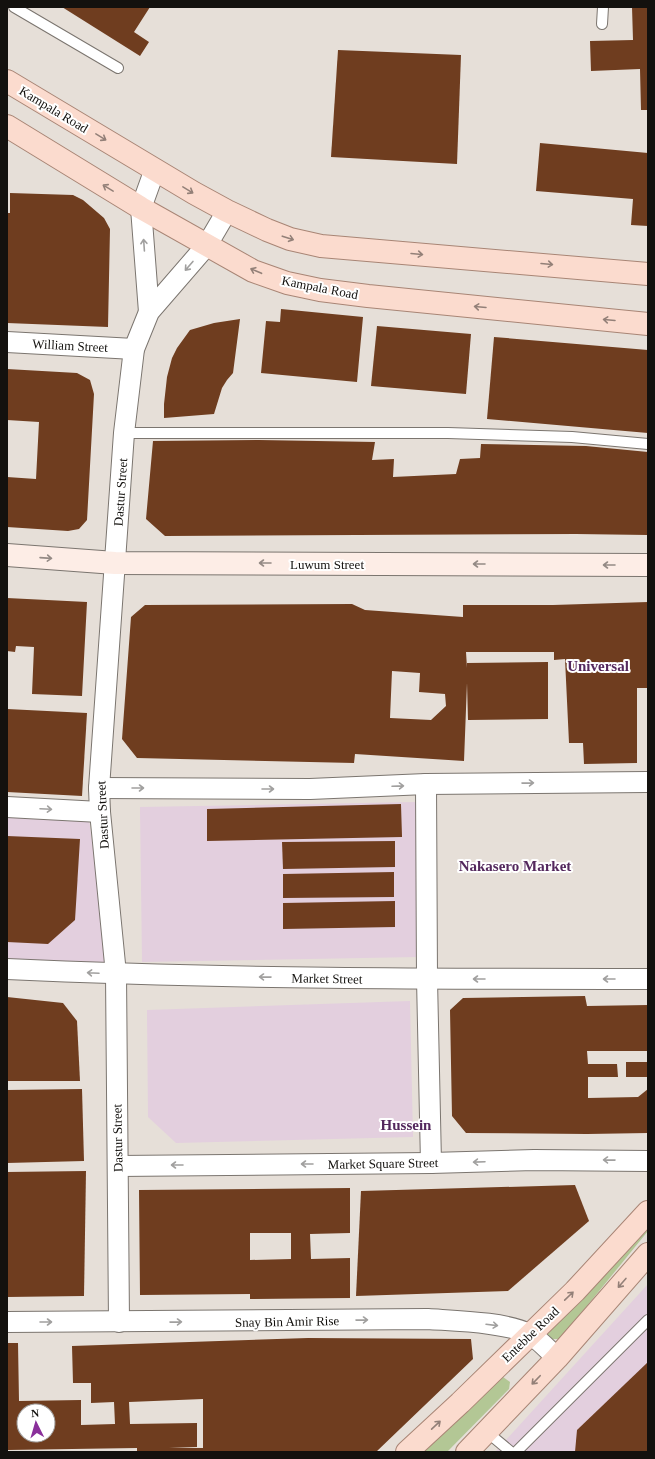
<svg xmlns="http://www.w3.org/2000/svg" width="655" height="1459" font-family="Georgia,serif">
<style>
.commercial{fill:#e3cfde}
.green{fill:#b3c795}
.building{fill:#6f3d1f;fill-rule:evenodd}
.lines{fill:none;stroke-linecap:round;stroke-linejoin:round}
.lane-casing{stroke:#7b756f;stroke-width:12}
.street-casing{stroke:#7b756f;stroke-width:22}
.secondary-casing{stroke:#7b756f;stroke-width:24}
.primary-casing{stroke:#a88575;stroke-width:24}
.lane{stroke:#fff;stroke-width:10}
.street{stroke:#fff;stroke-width:20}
.secondary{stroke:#fdede6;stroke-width:22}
.primary{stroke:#fbdbce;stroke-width:22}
.oneway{stroke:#938078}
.oneway2{stroke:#a1a09f}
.oneway3{stroke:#948a85}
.labels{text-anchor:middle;stroke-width:4;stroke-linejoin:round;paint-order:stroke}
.street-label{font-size:13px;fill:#13110e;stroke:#fff}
.quarter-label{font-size:15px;font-weight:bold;fill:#54285d;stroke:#fff}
</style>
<rect width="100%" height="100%" fill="#e6dfd8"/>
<g class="commercial">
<polygon points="416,802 418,957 142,962 140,807"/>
<polygon points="7,807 88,812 110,975 7,967"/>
<polygon points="410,1001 413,1137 176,1143 148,1117 147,1010"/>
<polygon points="648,1284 648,1452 495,1452"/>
</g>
<g class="green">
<polygon points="648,1215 648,1231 560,1339 551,1339 546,1335 547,1326"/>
<polygon points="503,1377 510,1382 509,1389 447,1452 420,1452 495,1381"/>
</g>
<g class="building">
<polygon points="62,7 150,7 134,32 149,42 140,56"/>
<polygon points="632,7 648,7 648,110 641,110 640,69 591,71 590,41 633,40"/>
<polygon points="338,50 461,55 457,164 331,157"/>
<polygon points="540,143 648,153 648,226 631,225 633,199 536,191"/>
<polygon points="10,193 73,195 83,200 104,218 110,229 108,327 7,323 7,213 10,213"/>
<polygon points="281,309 363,317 357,382 261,373 266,321 280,322"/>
<polygon points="240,319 233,373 227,380 222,388 214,414 164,418 164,404 167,377 172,358 177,348 190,330 214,323"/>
<polygon points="377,326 471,334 466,394 371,386"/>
<polygon points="494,337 648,350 648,433 487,419"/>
<polygon points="7,369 77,373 90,380 94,394 87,520 79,529 68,531 7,527 7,477 36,479 39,422 7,420"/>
<polygon points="259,440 375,442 372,460 394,459 393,477 456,474 460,459 480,458 481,444 586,446 648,452 648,535 576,534 165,536 146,519 153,441"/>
<polygon points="7,598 87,602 82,696 32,694 34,647 16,646 15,652 7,651"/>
<path d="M648,602V688H637V763L584,764L583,743H569L565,659L554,660V652H466L467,668V663L548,662V719L468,720L467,683L464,761L355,754L354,763L137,758L122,739L131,617L145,605L352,604L365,610L463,617V605H553ZM392,671L420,673L419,692L445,694L446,706L431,720L390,718Z"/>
<polygon points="7,709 87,713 82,796 7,792"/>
<polygon points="401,804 402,837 207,841 207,809"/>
<polygon points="7,836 80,839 75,920 48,944 7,942"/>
<polygon points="395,841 395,867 283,869 282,842"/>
<polygon points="394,872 394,897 283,898 283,874"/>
<polygon points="395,901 395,927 283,929 283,903"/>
<polygon points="585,996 587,1006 648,1005 648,1051 587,1051 588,1064 617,1064 618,1077 588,1077 588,1098 638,1097 648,1089 648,1133 587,1134 466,1133 452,1116 450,1010 463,998"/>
<polygon points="7,997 63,1003 77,1021 80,1081 7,1081"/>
<rect x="626" y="1062" width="22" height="15"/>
<polygon points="82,1089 84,1161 7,1163 7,1090"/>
<polygon points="86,1171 84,1296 7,1297 7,1172"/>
<polygon points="575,1185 589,1221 508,1291 356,1296 361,1191"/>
<path d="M350,1188V1233L310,1234L311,1259L350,1258V1298L250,1299V1294L140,1295L139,1190ZM250,1233H291V1259L250,1260Z"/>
<path d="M308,1338L471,1339L473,1359L376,1452H137V1448L7,1450V1343H18L19,1401L81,1400V1425L115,1424L114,1402L91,1403V1383H73L72,1346ZM203,1399V1448H169L197,1447V1423L130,1424L129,1402ZM24,1411H48V1435H24Z"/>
<polygon points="648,1362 648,1452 575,1452 577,1430"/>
</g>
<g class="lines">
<g class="lane-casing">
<g id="lane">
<polyline points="14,7 118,68"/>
<polyline points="602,24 603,7"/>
<polyline points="124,433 448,433 572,437 648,444"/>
<polyline points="487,1432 511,1452"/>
<polyline points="516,1452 648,1320"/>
</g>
</g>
<g class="street-casing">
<g id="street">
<polyline points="149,312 141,208 155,169"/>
<polyline points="7,342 134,349"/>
<polyline points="426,784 427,979 431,1163"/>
<polyline points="99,788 310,789 426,784 648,782"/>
<polyline points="7,807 100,812"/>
<path d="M7,969C221,979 434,979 648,979"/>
<polyline points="118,1166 431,1163 534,1160 648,1161"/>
<path d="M7,1322L428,1319C456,1321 505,1322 529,1334C538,1338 549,1351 557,1358"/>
<polyline points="119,1322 116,974 100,812 99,788 124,433 134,349 149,312 207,245 227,211"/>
</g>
</g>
<g class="secondary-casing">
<polyline id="secondary" points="7,555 115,563 648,565"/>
</g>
<g class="primary-casing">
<g id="primary">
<polyline points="7,81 194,193 227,211 267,230 290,239 321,246 648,274"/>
<polyline points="7,126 141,208 253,271 287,283 320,290 368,296 648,324"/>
<polyline points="407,1452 460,1403 575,1291 648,1212"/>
<polyline points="467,1452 557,1358 648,1254"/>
</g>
</g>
<use href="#lane" class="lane"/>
<use href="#street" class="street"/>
<use href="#secondary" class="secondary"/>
<use href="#primary" class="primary"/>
</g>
<defs><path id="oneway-shaft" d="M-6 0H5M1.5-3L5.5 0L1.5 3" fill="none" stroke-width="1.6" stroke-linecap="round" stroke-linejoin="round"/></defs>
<g class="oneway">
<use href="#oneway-shaft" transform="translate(101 137) rotate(31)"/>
<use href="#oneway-shaft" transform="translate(108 188) rotate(-149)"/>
<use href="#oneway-shaft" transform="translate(188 190) rotate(31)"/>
<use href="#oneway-shaft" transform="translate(288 238) rotate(18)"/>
<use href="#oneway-shaft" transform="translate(417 254) rotate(5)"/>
<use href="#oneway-shaft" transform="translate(547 264) rotate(5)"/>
<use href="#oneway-shaft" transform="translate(256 271) rotate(-157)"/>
<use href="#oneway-shaft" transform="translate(480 307) rotate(-175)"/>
<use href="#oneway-shaft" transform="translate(609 320) rotate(-175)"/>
<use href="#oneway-shaft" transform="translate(622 1283) rotate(131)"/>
<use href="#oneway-shaft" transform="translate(569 1296) rotate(-44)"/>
<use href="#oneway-shaft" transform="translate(536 1380) rotate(134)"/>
<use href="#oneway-shaft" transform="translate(436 1425) rotate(-43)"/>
</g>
<g class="oneway2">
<use href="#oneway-shaft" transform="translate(144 245) rotate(-94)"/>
<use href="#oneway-shaft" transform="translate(189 266) rotate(131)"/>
<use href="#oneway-shaft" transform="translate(528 783) rotate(-1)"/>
<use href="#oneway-shaft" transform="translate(398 786) rotate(-2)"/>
<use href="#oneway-shaft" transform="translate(138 788)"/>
<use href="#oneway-shaft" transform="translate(268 789)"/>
<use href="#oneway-shaft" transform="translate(46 809) rotate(3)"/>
<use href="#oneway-shaft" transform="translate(93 973) rotate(-177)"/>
<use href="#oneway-shaft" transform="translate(265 977) rotate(-179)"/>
<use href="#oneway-shaft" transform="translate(479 979) rotate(180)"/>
<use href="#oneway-shaft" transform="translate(609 979) rotate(180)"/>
<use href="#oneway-shaft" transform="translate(609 1160) rotate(-179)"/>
<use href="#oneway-shaft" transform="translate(479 1162) rotate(178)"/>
<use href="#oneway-shaft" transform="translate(307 1164) rotate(180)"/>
<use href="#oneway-shaft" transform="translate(177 1165) rotate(180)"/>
<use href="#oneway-shaft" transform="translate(362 1320) rotate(-1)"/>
<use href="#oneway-shaft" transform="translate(46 1322)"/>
<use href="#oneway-shaft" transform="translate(176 1322) rotate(-1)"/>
<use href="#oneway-shaft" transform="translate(492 1325) rotate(7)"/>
</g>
<g class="oneway3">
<use href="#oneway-shaft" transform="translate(46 558) rotate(4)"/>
<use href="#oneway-shaft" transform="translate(265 563) rotate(-180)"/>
<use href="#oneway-shaft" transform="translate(479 564) rotate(-180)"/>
<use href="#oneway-shaft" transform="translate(609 565) rotate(-180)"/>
</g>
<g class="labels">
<g class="street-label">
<text transform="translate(54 109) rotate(31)" y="5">Kampala Road</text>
<text transform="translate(320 287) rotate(11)" y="5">Kampala Road</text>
<text transform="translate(70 345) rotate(3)" y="5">William Street</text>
<text transform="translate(120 492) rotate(-86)" y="5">Dastur Street</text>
<text x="327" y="569">Luwum Street</text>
<text transform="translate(102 815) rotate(-93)" y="5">Dastur Street</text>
<text transform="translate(327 978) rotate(1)" y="5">Market Street</text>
<text transform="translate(117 1138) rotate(-91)" y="5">Dastur Street</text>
<text transform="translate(383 1163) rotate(-1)" y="5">Market Square Street</text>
<text transform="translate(287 1321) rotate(-1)" y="5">Snay Bin Amir Rise</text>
<text transform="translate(530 1334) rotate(-44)" y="5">Entebbe Road</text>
</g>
<g class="quarter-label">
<text x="598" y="671">Universal</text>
<text x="515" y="871">Nakasero Market</text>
<text x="406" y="1130">Hussein</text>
</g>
</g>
<rect width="655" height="1459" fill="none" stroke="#13110e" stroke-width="16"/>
<g transform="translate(36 1423) rotate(355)"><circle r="19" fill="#ffffff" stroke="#a1a09f"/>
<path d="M0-3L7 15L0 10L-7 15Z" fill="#8a2f9b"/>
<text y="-6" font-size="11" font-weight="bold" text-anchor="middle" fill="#13110e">N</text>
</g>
</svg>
